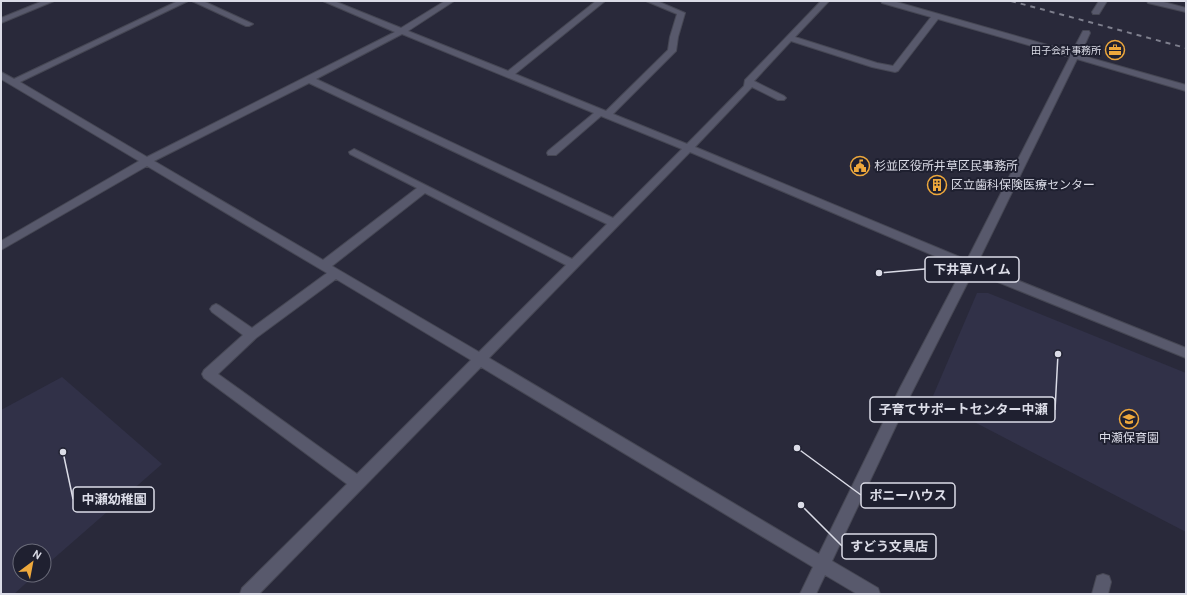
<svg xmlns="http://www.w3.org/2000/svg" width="1187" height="595" font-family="Overpass,'Noto Sans JP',sans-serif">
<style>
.built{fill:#313148}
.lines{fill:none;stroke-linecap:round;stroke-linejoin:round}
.minor-casing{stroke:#464754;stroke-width:2}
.minor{fill:#58596c;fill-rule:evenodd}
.rail{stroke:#7e7f8d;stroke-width:2;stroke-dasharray:5 5;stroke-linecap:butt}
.labels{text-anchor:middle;stroke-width:4;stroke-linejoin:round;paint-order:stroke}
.far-poi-label{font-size:10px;fill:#dbdce7;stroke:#1f2030;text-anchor:end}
.poi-label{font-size:12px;fill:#dbdce7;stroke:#1f2030;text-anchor:start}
.leader{fill:none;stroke:#dbdce7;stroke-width:1.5}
.callout-dot{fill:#dbdce7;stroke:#1f2030;stroke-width:1.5}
.callout{fill:#1f2030;stroke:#dbdce7;stroke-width:1.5}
.callout-label{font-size:13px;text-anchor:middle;font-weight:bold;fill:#dbdce7}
</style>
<rect width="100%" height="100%" fill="#29293a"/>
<g class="built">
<polygon points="977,293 988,293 1186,373 1186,532 957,413 933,396"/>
<polygon points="62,377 162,464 44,567 44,551 20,551 20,575 35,575 14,594 1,594 1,410"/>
</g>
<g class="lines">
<g class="minor-casing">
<g id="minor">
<polygon points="43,1 54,1 1,23 1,18"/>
<path d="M178,1H188L20,82L147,157L395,32L323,1H334L401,28L445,1H454L408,31L508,71L596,1H605L515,74L606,111L668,50L670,37L677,14L646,1H657L685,13L678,37L676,51L613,114L687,144L744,86L745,80L821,1H829L795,37L877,63L893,66L931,17L882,3L881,1H893L1072,52L1083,31H1089L1090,33L1080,55L1186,85V91L1077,59L977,264L1186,348V358L973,272L911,394L832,561L878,588L880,594H857L825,575L816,594H800L813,567L481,367L259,594H240L242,588L347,484L204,378L202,374L204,370L243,335L212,312L210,309L212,306L216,304L220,306L252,328L327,273L147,166L1,250V241L139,161L1,79V72L14,79ZM938,19L1070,57L967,260L695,147L752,87L778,100H784L786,98L784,96L754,81L791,41L872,67L895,72L898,71ZM402,34L594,113L548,151L547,153L548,155H556L601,116L682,149L613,218L316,79ZM309,83L607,224L572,259L354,149L349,152L350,154L417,188L323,260L154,161ZM690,152L963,268L900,388L819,554L489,358ZM425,193L566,265L479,352L332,266ZM336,279L471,360L357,474L218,374L256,338Z"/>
<polygon points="192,1 203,1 253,24 249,26 246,26"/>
<polygon points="1099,1 1107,1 1099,14 1093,14 1092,12"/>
<polygon points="1147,1 1160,1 1186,8 1186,12 1148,3"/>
<polygon points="1103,574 1109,576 1111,582 1108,594 1092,594 1097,576"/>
</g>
</g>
<use href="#minor" class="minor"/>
<polyline class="rail" points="1011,1 1186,48"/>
</g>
<defs>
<g id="office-ring" transform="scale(1)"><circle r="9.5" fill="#1f2030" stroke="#eea83c" stroke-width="1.5"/><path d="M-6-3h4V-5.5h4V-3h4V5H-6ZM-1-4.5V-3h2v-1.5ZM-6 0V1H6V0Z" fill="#eea83c"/></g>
<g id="civic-ring" transform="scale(1)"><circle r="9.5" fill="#1f2030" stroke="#eea83c" stroke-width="1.5"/><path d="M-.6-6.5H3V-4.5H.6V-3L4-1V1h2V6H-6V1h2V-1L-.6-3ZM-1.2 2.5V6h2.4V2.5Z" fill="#eea83c"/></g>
<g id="building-ring" transform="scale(1)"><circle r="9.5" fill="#1f2030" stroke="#eea83c" stroke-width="1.5"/><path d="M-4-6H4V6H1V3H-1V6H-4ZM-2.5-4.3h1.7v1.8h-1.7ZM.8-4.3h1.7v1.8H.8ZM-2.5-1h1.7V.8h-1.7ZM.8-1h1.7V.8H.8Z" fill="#eea83c"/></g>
<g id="school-ring" transform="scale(1)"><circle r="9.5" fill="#1f2030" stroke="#eea83c" stroke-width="1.5"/><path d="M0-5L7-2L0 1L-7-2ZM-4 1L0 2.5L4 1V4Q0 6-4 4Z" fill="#eea83c"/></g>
</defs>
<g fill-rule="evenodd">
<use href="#office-ring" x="1115" y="50"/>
<use href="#civic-ring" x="860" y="166"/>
<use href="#building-ring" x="937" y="185"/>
<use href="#school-ring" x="1129" y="419"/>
</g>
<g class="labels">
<g class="far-poi-label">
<text x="1101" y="54">田子会計事務所</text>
</g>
<g class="poi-label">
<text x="874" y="170">杉並区役所井草区民事務所</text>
<text x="951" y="189">区立歯科保険医療センター</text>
<text x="1129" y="442" text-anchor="middle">中瀬保育園</text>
</g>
</g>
<path class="leader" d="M879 273L925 269M1058 354L1055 410M797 448L861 495M63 452L73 499M801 505L842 546"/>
<g class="callout-dot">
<circle cx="879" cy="273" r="4"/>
<circle cx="1058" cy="354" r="4"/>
<circle cx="797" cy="448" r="4"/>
<circle cx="63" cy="452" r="4"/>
<circle cx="801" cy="505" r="4"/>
</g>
<g class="callout">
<rect x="925" y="257" width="94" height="25" rx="4"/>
<rect x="870" y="397" width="185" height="25" rx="4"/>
<rect x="861" y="483" width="94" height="25" rx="4"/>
<rect x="73" y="487" width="81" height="25" rx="4"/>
<rect x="842" y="534" width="94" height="25" rx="4"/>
</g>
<g class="callout-label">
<text x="972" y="274">下井草ハイム</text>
<text x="963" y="414">子育てサポートセンター中瀬</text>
<text x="908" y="500">ポニーハウス</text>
<text x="114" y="504">中瀬幼稚園</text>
<text x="889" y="551">すどう文具店</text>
</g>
<rect width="1187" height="595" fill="none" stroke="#dbdce7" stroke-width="4"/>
<g transform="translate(32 563) rotate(32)"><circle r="19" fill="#1f2030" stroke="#6a6b79"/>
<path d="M0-3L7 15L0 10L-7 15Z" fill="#eea83c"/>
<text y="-6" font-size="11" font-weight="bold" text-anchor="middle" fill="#dbdce7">N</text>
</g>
</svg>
